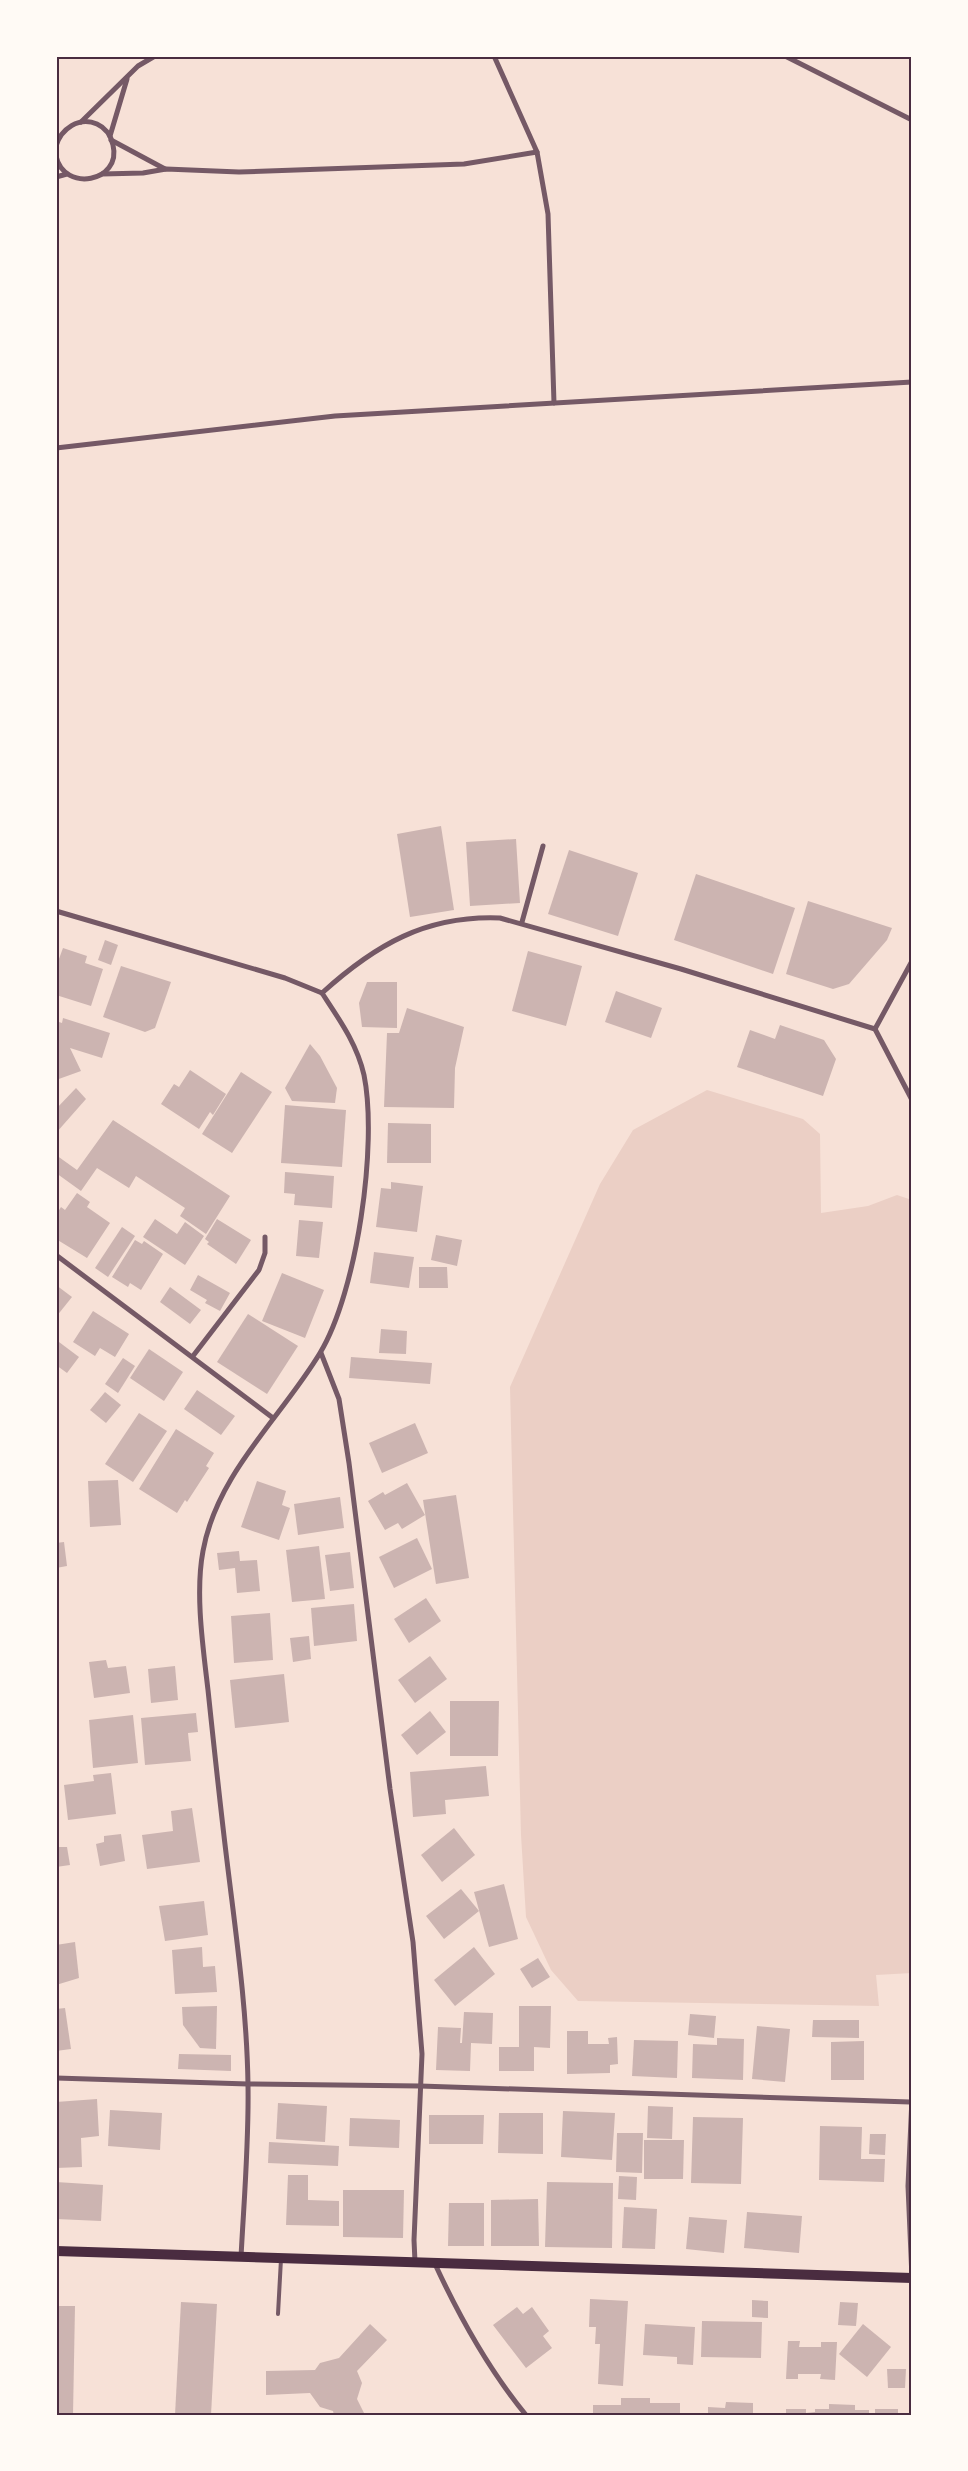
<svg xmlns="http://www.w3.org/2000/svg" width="968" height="2471" font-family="'Public Sans',sans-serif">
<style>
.green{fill:#ebcfc5}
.building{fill:#ccb4b1}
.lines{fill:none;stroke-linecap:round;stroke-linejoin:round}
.service{stroke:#755966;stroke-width:4}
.minor{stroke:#755966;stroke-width:5}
.secondary{stroke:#4a2c40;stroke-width:10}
.neatline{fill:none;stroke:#4a2c40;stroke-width:2}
</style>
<rect width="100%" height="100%" fill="#f7e1d7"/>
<polygon class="green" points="707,1090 803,1119 820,1134 821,1213 868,1206 897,1195 912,1200 912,1973 876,1975 879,2006 578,2001 551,1970 526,1917 521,1835 510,1387 600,1184 633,1130"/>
<g class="building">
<polygon points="441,826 454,910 410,917 397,834"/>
<polygon points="516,839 520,903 470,906 466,842"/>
<polygon points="569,850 638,873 618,936 548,914"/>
<polygon points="696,874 795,908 773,974 674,940"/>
<polygon points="808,901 892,928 887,940 849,984 833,989 786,974"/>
<polygon points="105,940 118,945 111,965 98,960"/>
<polygon points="63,948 87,956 85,963 103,969 91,1006 56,995 56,967"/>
<polygon points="528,951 582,966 566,1026 512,1011"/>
<polygon points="121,966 171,982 155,1028 145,1032 103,1017"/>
<polygon points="367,982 397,982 397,1028 362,1027 359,1003"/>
<polygon points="616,991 662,1008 651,1038 605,1022"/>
<polygon points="407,1008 464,1027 455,1068 454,1108 384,1107 387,1033 399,1033"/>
<polygon points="63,1018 110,1033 102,1058 70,1048 81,1071 56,1080 56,1021 62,1023"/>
<polygon points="780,1025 824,1040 836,1059 823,1096 737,1067 750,1030 775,1039"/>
<polygon points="310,1044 320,1056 337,1088 335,1103 292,1101 285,1088"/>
<polygon points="190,1070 226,1094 213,1115 210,1112 199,1129 161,1104 174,1084 179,1087"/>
<polygon points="241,1072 272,1092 232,1153 202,1134"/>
<polygon points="76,1088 86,1099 56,1133 56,1109"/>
<polygon points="285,1105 346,1110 342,1167 281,1163"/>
<polygon points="113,1120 230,1196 206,1234 180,1216 185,1208 136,1176 129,1188 97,1168 81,1191 56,1173 56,1155 77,1170"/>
<polygon points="388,1123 431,1124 431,1163 387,1163"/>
<polygon points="285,1172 334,1176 332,1208 294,1205 295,1194 284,1193"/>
<polygon points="391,1182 423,1186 417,1232 376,1227 381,1188 391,1189"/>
<polygon points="77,1193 90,1202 87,1207 110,1223 87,1258 56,1239 56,1215 61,1207 65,1210"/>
<polygon points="155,1219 177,1234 185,1222 204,1236 185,1265 143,1237"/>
<polygon points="217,1219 251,1240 236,1264 207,1244 209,1242 205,1239"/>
<polygon points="299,1220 323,1222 319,1258 296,1256"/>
<polygon points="122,1227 135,1236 108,1277 95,1268"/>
<polygon points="436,1235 462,1240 457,1266 431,1260"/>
<polygon points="135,1240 142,1244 144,1241 163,1254 141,1290 130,1283 128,1287 112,1277"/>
<polygon points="374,1252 414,1257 409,1288 370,1283"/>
<polygon points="419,1267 447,1267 448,1288 419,1288"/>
<polygon points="282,1273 324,1290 305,1338 262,1321"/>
<polygon points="198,1275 230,1293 220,1311 205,1303 207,1300 190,1290"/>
<polygon points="56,1285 72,1297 56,1317"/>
<polygon points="170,1287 201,1310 190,1324 160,1302"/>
<polygon points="93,1311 129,1334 115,1357 100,1348 95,1356 73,1342"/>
<polygon points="248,1314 298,1346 267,1394 217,1362"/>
<polygon points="381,1329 407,1331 406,1354 379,1353"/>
<polygon points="59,1342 79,1357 67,1373 56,1365 56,1346"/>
<polygon points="149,1349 183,1372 164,1401 130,1378"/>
<polygon points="351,1357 432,1363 430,1384 349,1378"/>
<polygon points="123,1358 135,1366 118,1393 105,1384"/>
<polygon points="197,1390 235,1416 221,1435 184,1409"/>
<polygon points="105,1392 121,1405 106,1423 90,1410"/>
<polygon points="139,1413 167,1431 133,1482 105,1464"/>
<polygon points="415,1423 428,1453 382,1473 369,1443"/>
<polygon points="176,1429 214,1453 206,1466 209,1468 187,1502 185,1500 177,1513 139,1489"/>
<polygon points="118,1480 121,1525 90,1527 88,1481"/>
<polygon points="257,1481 286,1491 282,1505 290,1508 279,1540 241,1527"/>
<polygon points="407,1483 425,1515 402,1529 398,1523 385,1530 368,1501 383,1492 385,1495"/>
<polygon points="456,1495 469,1578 436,1584 423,1500"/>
<polygon points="340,1497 344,1528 298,1535 294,1504"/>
<polygon points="417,1538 432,1569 394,1588 379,1557"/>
<polygon points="64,1542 67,1566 56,1568 56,1543"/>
<polygon points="319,1546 325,1599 292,1602 286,1550"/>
<polygon points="239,1551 240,1561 257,1560 260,1591 237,1593 235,1568 219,1570 217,1553"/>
<polygon points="350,1552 354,1588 330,1591 325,1555"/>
<polygon points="426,1598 441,1621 409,1643 394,1619"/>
<polygon points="354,1604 357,1641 314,1646 311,1608"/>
<polygon points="270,1613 273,1660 234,1663 231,1616"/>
<polygon points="309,1636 311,1659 293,1662 290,1638"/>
<polygon points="430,1656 447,1679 415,1703 398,1680"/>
<polygon points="106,1660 108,1668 126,1666 130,1693 94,1698 89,1662"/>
<polygon points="175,1666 178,1700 151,1703 148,1669"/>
<polygon points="284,1674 289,1722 235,1728 230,1680"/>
<polygon points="450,1701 499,1701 498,1756 450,1756"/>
<polygon points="430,1711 446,1732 417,1755 401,1735"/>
<polygon points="196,1713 198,1732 188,1733 191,1761 145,1765 141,1718"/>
<polygon points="133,1715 138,1763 93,1768 89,1720"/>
<polygon points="486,1766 489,1796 445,1800 446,1814 413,1817 410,1772"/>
<polygon points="111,1773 116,1814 68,1820 64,1785 94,1781 93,1775"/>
<polygon points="192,1808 200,1862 147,1869 142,1835 173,1831 171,1811"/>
<polygon points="454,1828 475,1855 442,1882 421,1855"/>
<polygon points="121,1834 125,1861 100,1866 96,1844 104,1842 104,1836"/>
<polygon points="56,1847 67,1847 70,1865 56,1867"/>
<polygon points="504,1884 518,1939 489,1947 474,1892"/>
<polygon points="461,1889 479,1911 444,1939 426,1916"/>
<polygon points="204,1901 208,1935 165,1941 159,1906"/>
<polygon points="75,1942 79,1978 56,1985 56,1945"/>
<polygon points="202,1947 203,1967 215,1966 217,1992 175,1994 172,1950"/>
<polygon points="474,1947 495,1974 455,2006 434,1980"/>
<polygon points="538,1958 550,1977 532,1988 520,1969"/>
<polygon points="217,2006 216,2049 200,2048 183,2025 182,2007"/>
<polygon points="519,2006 551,2006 550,2048 534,2047 534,2071 499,2071 499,2047 519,2047"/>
<polygon points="65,2008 71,2049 56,2051 56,2009"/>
<polygon points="464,2012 493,2013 492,2044 471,2043 470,2071 436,2070 438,2027 461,2028 460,2043 462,2043"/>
<polygon points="690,2014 716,2016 714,2038 688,2035"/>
<polygon points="813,2020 859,2020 859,2038 812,2037"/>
<polygon points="757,2026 790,2029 785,2082 752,2079"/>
<polygon points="567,2031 588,2031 588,2044 609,2044 608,2038 617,2037 618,2064 610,2065 610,2073 567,2074"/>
<polygon points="717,2038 744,2039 743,2080 692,2078 693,2044 717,2045"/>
<polygon points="634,2040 678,2041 677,2078 632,2076"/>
<polygon points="864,2041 864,2080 831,2080 831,2042"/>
<polygon points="179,2054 231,2055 231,2071 178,2069"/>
<polygon points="97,2099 99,2136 81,2138 82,2167 56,2168 56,2102"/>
<polygon points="278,2103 327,2106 325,2142 276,2139"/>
<polygon points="648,2106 673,2107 672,2139 647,2138"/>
<polygon points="110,2110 162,2113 160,2150 108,2146"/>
<polygon points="563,2111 615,2113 612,2160 561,2157"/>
<polygon points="499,2113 543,2113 543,2154 498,2153"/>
<polygon points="429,2115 484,2115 483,2144 429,2144"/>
<polygon points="693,2117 743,2118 741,2184 691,2183"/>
<polygon points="350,2118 400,2120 399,2148 349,2146"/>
<polygon points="820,2126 862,2127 861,2159 885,2159 884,2182 819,2180"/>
<polygon points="617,2133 643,2133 642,2173 616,2172"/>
<polygon points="870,2134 886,2134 885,2155 869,2154"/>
<polygon points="644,2140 684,2140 683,2179 644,2179"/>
<polygon points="269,2142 339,2146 338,2166 268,2163"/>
<polygon points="288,2175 308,2175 308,2200 339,2201 339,2226 286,2225"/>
<polygon points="619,2176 637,2177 636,2200 618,2199"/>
<polygon points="56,2182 103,2185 101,2221 56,2219"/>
<polygon points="547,2182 613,2183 612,2248 545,2247"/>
<polygon points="343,2190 404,2190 403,2238 343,2237"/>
<polygon points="538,2199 539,2246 491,2246 491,2200"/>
<polygon points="449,2203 484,2203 484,2246 448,2246"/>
<polygon points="624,2207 657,2209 655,2249 622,2248"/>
<polygon points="747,2212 802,2216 799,2253 744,2248"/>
<polygon points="689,2217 727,2220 724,2253 686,2249"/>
<polygon points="590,2299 628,2301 623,2386 598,2384 600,2344 595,2344 596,2327 589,2327"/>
<polygon points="752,2300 768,2301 768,2318 752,2317"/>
<polygon points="181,2302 217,2304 211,2415 175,2415"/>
<polygon points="840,2302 858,2303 856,2326 838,2325"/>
<polygon points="56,2306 75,2306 73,2415 56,2415"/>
<polygon points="517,2307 523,2314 532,2307 549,2331 543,2336 552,2348 526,2368 493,2325"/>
<polygon points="702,2321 762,2322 761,2358 701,2357"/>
<polygon points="370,2324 387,2340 357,2371 362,2383 357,2399 365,2415 334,2415 333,2411 320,2407 310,2393 266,2395 266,2371 315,2370 320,2363 339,2358"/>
<polygon points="645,2324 695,2327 693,2365 677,2364 677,2357 643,2355"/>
<polygon points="863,2324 891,2347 867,2377 839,2354"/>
<polygon points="788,2341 800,2341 799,2347 821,2347 821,2342 837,2342 835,2380 820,2379 821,2374 798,2374 798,2379 786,2379"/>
<polygon points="887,2369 906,2369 905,2388 888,2388"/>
<polygon points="621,2398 650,2398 650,2403 680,2403 680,2415 593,2415 593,2405 621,2405"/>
<polygon points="726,2402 753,2403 753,2415 708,2415 708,2407 725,2408"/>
<polygon points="829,2404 855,2405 855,2410 869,2410 869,2415 786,2415 786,2409 806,2409 806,2413 815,2412 815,2409 829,2409"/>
<rect x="875" y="2409" width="23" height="6"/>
</g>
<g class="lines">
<polyline class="service" points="278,2314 281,2259"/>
<g class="minor">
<polyline points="494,56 537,152 548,214 554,403"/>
<polyline points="785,56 912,120"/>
<polyline points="81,122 138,66 155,56"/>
<polyline points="110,136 127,79"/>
<polyline points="111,140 165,169"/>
<path d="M56,146C61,129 79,116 97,124C106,128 111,136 113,145C122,182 64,193 56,156"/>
<polyline points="102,174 143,173 166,169 239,172 464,164 537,152"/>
<polyline points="56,177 67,174"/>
<polyline points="56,448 335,416 912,382"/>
<polyline points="56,911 285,978 322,993"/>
<polyline points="522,922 543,846"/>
<path d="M322,993C375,945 426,915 500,918L681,969L875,1029L912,1100"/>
<polyline points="875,1029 912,961"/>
<polyline points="56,1255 273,1418"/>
<polyline points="321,1353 339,1399 349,1463 390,1789 413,1942 422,2054 414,2240 415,2262"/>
<polyline points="193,1356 259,1270 265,1253 265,1237"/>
<polyline points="56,2078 248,2084 420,2086 910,2102"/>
<polyline points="912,2098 908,2186 912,2278"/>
<path d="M241,2257C244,2200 249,2142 248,2085C247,2010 236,1935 227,1861C220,1804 214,1747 208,1690C203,1647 195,1593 203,1551C217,1473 281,1418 320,1353C357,1292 378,1144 364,1075C357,1044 339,1019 322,993"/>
<path d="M435,2264C460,2318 488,2369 526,2415"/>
</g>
<polyline class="secondary" points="56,2251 912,2278"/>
</g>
<rect width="968" height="2471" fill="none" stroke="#fffaf5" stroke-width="115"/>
<rect x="58" y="58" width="852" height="2356" class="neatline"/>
</svg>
